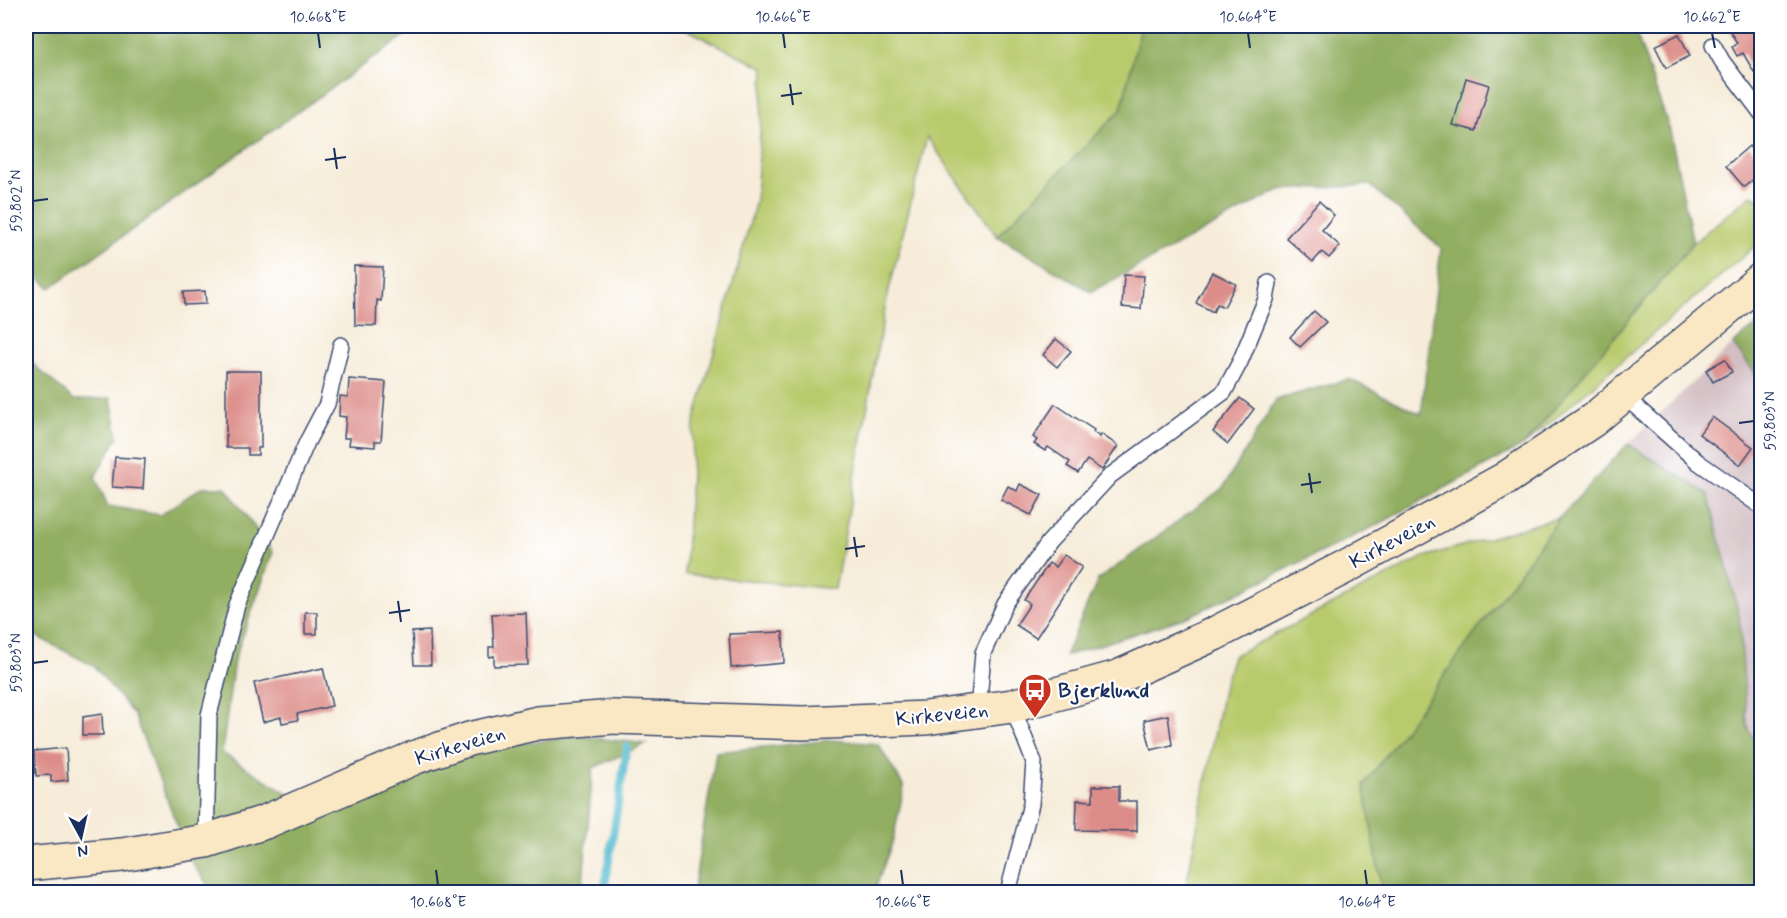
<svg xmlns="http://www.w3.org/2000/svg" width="1787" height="918" font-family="Mynerve,sans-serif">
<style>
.industrial{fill:#d2bec3}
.green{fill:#b9ca6d;stroke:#6a7c66;stroke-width:1.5}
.forest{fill:#92ae60;stroke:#566e5f;stroke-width:1.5}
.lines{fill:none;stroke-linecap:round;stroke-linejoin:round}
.stream{stroke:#51bacf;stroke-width:8}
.building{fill:#dd8d89}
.service-casing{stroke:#3c4b70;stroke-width:18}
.secondary-casing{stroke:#3c4b70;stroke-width:36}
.service{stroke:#fff;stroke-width:15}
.secondary{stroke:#fae7c3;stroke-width:33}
.ticks{fill:none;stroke:#1b2f5e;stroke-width:2}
.labels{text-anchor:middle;stroke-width:4.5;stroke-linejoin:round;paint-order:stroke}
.street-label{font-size:21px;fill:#1b2f5e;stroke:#fff}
.poi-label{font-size:21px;font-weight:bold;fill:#1b2f5e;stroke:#fff;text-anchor:start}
.neatline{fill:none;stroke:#1b2f5e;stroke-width:2}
.ticks-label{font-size:15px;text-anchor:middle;fill:#1b2f5e}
</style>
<rect width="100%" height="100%" fill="#fff"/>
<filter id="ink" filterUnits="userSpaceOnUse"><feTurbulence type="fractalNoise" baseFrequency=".0167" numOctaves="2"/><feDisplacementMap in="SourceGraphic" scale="12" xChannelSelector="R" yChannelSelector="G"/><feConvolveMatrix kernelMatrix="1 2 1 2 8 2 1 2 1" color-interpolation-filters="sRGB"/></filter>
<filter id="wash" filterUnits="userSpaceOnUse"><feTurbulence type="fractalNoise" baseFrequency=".008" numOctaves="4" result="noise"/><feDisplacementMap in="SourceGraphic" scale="24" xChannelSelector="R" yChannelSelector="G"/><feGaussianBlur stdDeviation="1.35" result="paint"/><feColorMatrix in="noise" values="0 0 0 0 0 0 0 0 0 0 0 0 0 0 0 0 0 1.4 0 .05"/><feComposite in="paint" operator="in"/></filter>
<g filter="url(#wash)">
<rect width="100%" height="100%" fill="#f6ecd9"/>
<polygon class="industrial" points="1733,344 1761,381 1761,755 1747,725 1739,614 1708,494 1628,444"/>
<g class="green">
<polygon points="680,26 1141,26 1121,110 997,236 927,137 886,302 835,589 685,574 694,423 756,201 764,68"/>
<polygon points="1751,195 1761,199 1761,241 1524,445 1693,243"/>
<polygon points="1560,517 1365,784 1382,892 1185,892 1223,689 1233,656 1424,557"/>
</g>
<g class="forest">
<polygon points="26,26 413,26 413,30 50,288 26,266"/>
<polygon points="1141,26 1634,26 1670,131 1693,243 1524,445 1379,524 1190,616 1065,656 1098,580 1223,488 1276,400 1349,379 1421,414 1441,248 1370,185 1279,190 1091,292 997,236 1121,110"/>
<polygon points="1761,322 1761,381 1733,344"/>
<polygon points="26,358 74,400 111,398 118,437 95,477 108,506 160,515 202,487 225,487 273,552 234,660 222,753 318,812 490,748 579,736 646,744 593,768 582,892 213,892 192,863 134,715 94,666 26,631"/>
<polygon points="1628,444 1708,494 1739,614 1747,725 1761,755 1761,892 1382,892 1364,785 1560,517"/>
<polygon points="832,740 878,744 904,787 893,840 874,892 693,892 716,752"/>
</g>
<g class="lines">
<polyline class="stream" points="604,892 627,747"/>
</g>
<g id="blocks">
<g class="building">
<polygon points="1727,26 1762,26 1762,68 1754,72 1743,53 1737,56 1732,47 1737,43"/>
<polygon points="1679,34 1690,56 1666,68 1655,46"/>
<polygon points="1466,78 1489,85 1476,131 1453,125"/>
<polygon points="1749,146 1762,161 1762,172 1744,187 1726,166"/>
<polygon points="1319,201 1334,215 1322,230 1340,246 1329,258 1322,252 1313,262 1286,238"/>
<polygon points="354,266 383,267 381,301 377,300 376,326 355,325"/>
<polygon points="1212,272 1236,284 1224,307 1217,304 1213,312 1196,303"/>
<polygon points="1124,275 1144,276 1141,309 1122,307"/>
<polygon points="205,291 206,304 184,305 183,292"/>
<polygon points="1314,311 1326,322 1300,347 1290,337"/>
<polygon points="1056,339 1071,351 1057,367 1043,355"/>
<polygon points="1725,359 1732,372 1713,382 1706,370"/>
<polygon points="226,371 261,371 261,448 258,448 258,455 248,455 248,448 226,448"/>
<polygon points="349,379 386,382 381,441 375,441 375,447 349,445 350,438 344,438 346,417 339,416 340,396 348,397"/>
<polygon points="1240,398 1254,409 1228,444 1213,432"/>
<polygon points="1055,404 1094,430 1093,432 1100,437 1101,434 1118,446 1102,470 1087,460 1078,473 1067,466 1070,462 1048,447 1045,451 1034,444 1037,440 1033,437"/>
<polygon points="1712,417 1753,447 1740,465 1699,434"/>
<polygon points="115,457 145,459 143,489 112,487"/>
<polygon points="1020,484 1042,495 1031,515 1001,500 1008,486 1017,491"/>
<polygon points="1064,555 1082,567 1036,638 1016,625 1030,604 1024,600 1049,563 1055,567"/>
<rect x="305" y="612" width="12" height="22"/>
<polygon points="526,613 528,665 494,666 494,656 489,657 489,647 494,647 492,614"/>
<polygon points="430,631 431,665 414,665 412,632"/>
<polygon points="783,632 784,663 731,668 729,634"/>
<polygon points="323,668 332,706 297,714 298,720 282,723 281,717 263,722 254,683"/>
<polygon points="102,714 103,735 83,735 83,717"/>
<polygon points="1168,715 1172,745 1151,750 1144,720"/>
<polygon points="66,748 68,780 51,782 51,775 36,776 34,751"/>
<polygon points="1093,786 1119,786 1119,801 1137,801 1137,831 1076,830 1077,800 1093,801"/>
<polygon points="907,889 940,891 940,892 907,892"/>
</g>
</g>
</g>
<g filter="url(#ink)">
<use href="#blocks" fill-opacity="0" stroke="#3c4b70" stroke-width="1.5"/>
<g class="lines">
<g class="service-casing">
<g id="service">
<polyline points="1713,45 1722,61 1762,114"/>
<polyline points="1624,396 1698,462 1762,507"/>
<polyline points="978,712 983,653 1005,604 1049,542 1110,476 1224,392 1240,362 1266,299 1269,283"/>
<polyline points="206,841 209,715 237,605 307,442 327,404 341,345"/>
<polyline points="1008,892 1031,804 1034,762 1012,706"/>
</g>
</g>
<g class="secondary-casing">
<polyline id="secondary" points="26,864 122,855 206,841 265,822 416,757 469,739 538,723 614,717 803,723 926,718 1012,706 1118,677 1214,634 1345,567 1505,479 1593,420 1762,279"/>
</g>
<use href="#service" class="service"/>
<use href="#secondary" class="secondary"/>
</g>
</g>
<path class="ticks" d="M318,33L320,48M783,33L785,48M1248,33L1250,48M1712,33L1715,48M790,84L793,105M781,96L802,93M334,148L337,169M325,160L346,157M33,201L48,199M1739,423L1754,421M1309,473L1312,493M1301,485L1321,482M854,537L857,557M845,549L865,546M398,601L401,622M389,613L410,610M33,663L48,661M436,870L438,885M901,870L903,885M1365,870L1367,885"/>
<defs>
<g id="bus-pin" transform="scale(1.725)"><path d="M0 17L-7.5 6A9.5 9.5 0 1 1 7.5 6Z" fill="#c8321e" stroke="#fff"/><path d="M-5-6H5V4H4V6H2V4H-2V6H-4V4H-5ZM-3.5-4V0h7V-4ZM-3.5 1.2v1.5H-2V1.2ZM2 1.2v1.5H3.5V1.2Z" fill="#fff"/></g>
</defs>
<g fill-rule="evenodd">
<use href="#bus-pin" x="1035" y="690"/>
</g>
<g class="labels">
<g class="street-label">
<text transform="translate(1392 541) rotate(-28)" y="7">Kirkeveien</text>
<text transform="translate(942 714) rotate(-6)" y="7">Kirkeveien</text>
<text transform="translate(460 745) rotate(-17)" y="7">Kirkeveien</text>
</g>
<g class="poi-label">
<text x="1058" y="697">Bjerklund</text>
</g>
</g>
<rect width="1787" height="918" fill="none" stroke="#fff" stroke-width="66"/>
<g transform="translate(81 837) rotate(172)" stroke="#ffffff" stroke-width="4.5" paint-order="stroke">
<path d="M0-4.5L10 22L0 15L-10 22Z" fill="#1b2f5e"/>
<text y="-9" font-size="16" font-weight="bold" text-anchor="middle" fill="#1b2f5e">N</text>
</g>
<rect x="33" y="33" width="1721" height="852" class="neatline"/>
<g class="ticks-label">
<text x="318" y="22">10.668°E</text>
<text x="783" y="22">10.666°E</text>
<text x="1248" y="22">10.664°E</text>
<text x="1712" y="22">10.662°E</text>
<text transform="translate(16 201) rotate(-90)" y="5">59.802°N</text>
<text transform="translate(1770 421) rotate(-90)" y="5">59.803°N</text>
<text transform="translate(16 663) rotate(-90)" y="5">59.803°N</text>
<text x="438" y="907">10.668°E</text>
<text x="903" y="907">10.666°E</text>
<text x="1367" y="907">10.664°E</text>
</g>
</svg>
